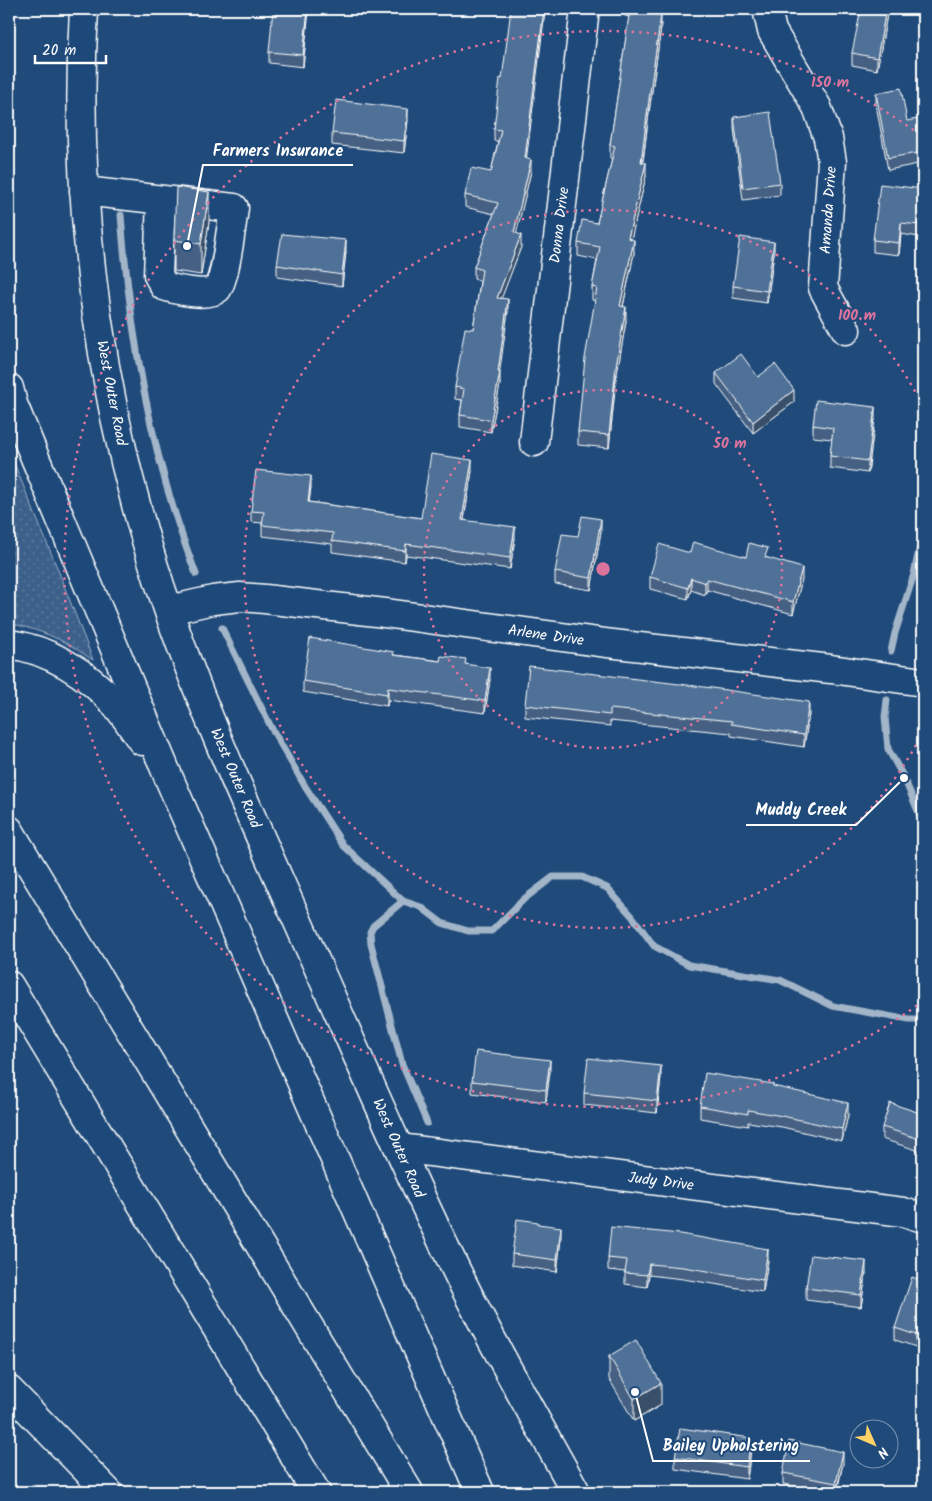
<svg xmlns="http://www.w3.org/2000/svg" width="932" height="1501" font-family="Kalam,sans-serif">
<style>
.grass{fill:url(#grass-dots);stroke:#9eb0c5}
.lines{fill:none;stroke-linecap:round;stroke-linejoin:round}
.stream{stroke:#a3b5c8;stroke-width:7}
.minor-casing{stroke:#fff;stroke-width:31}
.highway-casing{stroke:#fff;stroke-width:31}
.minor{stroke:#1f4a7a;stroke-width:28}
.highway{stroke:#1f4a7a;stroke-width:28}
.wall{fill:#456182;stroke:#fff}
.shaded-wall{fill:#384f6a;stroke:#fff}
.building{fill:#507197;stroke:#fff}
.ring{fill:none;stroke:#da749d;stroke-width:2.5;stroke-dasharray:2.5 5}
.labels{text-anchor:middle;stroke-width:4;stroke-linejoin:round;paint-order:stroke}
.street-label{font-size:15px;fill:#fff;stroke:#1f4a7a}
.centre{fill:#da749d;stroke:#1f4a7a;stroke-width:2.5}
.ring-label{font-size:15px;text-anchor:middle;font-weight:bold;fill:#da749d;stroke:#1f4a7a;stroke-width:4;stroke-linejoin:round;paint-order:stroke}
.leader{fill:none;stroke:#fff;stroke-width:2}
.callout-dot{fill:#fff;stroke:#1f4a7a;stroke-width:2}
.callout-label{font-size:16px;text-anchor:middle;font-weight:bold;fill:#fff;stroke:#1f4a7a;stroke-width:4;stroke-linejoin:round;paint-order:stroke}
</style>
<defs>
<pattern id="grass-dots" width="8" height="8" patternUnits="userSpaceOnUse" patternTransform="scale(1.25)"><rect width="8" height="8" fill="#3c618b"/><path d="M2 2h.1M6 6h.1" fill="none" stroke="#59799c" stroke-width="1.8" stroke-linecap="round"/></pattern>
</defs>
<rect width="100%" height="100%" fill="#1f4a7a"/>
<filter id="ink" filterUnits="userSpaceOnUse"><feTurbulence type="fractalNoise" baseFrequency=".02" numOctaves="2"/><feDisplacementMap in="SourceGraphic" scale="10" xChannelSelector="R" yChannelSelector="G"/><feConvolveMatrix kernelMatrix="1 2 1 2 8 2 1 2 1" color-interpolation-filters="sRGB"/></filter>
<g filter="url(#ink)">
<path class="grass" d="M9,451L56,565L93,660C86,656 80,651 73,647C53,635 31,628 9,623Z"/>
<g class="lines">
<g class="stream">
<path d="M121,215C130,336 152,461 196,574"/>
<polyline points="222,628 272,729 306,788 343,845 403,901 421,907 442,923 468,931 492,931 524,899 553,877 582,877 607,888 632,916 654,946 689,965 780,980 833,1006 909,1020 923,1020"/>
<polyline points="891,651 895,633 914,574 923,531"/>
<polyline points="887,700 885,717 888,749 904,778 921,818 923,829"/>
<polyline points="403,901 373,926 370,932 371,944 402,1064 427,1123"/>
</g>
<g class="minor-casing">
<g id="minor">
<path d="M84,9C72,213 102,419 169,612C209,727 261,838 310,949C361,1063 410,1178 466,1290C500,1358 539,1425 576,1492"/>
<polyline points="767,9 772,31 817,107 828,138 832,162 823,288 846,330"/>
<path d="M84,191L234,208C232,222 225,281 217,289C208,297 175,290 164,286L158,275L161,200"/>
<polyline points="534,442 585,9"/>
<polyline points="169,610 213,600 240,597 265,599 385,613 606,643 831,669 923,682"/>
<polyline points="399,1148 903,1212 923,1218"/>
</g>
</g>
<g class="highway-casing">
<g id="highway">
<polyline points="9,388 13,404 36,460 168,776 480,1492"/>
<path d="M9,644C49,649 88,674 115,704C125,715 133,729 142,741"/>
<polyline points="9,830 409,1492"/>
<polyline points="9,985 316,1492"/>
<polyline points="9,1390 108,1492"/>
</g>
</g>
<use href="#minor" class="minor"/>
<use href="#highway" class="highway"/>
</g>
<g class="wall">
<polygon points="309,9 303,67 269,63 269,52"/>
<polygon points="545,9 526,159 531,171 516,233 521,247 501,298 508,311 499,372 500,384 491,432 460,427 460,415 462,400 455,399 455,387 473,329 480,281 474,279 474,267 494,214 465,207 465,195 491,172 498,141 494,141 494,129 502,79"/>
<polygon points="625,9 657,9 656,14 661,28 650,105 643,162 646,176 631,239 634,253 623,307 626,321 616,379 609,448 578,445 578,432 595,301 592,300 592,287 597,260 578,256 578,243 597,223 612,159 610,159 610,145 629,17 625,16"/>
<polygon points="888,9 877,70 852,65 852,53"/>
<polygon points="876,93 907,121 923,152 923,163 888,170 876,105"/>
<polygon points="734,117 780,183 780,195 743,200 734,129"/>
<polygon points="408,120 404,153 332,145 332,133"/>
<polygon points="923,189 919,237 901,234 899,255 873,252 873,240"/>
<polygon points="209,222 201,275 174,271 174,240"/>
<polygon points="346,252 342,286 277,277 277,265"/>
<polygon points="774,253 767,303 733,298 733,286"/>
<polygon points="716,373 794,402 753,433 716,384"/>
<polygon points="875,419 868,473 830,468 830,456 832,439 813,437 813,425"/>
<polygon points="472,471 464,520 515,538 510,569 406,555 405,562 332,552 332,544 262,536 262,523 251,522 251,511 311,487 309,502 421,518"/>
<polygon points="601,531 591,590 555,584 555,572 578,536"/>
<polygon points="690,553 768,558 802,579 793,614 707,590 705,595 691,590 688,599 650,589 650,577"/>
<polygon points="394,655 466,664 490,679 485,713 388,700 387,706 303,692 303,681"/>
<polygon points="525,705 809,714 804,747 731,736 731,733 610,721 610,726 525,717"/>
<polygon points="550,1071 546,1102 472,1093 472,1081"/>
<polygon points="661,1077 657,1113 584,1105 584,1093"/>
<polygon points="773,1086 848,1115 842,1141 782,1127 748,1122 748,1126 700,1118 700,1106"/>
<polygon points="923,1114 923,1152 882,1139 882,1127"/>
<polygon points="538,1224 561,1239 557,1272 512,1265 512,1254"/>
<polygon points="608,1258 768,1260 763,1292 683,1279 649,1275 647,1287 625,1284 625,1272 608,1270"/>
<polygon points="866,1273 861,1307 806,1300 806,1288"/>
<polygon points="923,1281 923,1328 916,1347 895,1340 895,1328"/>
<polygon points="609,1356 661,1405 634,1421 609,1379"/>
<polygon points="751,1450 747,1479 675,1469 675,1457"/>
<polygon points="843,1463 837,1492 824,1492 783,1484 783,1473"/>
</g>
<g class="shaded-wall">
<polygon points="308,9 309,9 303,67 303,55"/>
<polygon points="544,9 545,9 545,12 525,170 525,158"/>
<polygon points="654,9 657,9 653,27 653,14"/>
<polygon points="886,9 888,9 877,70 877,58"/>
<polygon points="661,15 661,28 650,105 641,175 641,162 650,92"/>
<polygon points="408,109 408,120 404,153 404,141"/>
<polygon points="531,160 531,171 514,244 514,232"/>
<polygon points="646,163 646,176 628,252 628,238"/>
<polygon points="923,189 923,201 919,237 919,225"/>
<polygon points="209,192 209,222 201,275 201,244"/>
<polygon points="901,223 901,234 899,255 899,243"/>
<polygon points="521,235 521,247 497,310 497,298"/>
<polygon points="346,240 346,252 342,286 342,275"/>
<polygon points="634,240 634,253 620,320 620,306"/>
<polygon points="774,242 774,253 767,303 767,291"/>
<polygon points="508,299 508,311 498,384 498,372"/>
<polygon points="626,307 626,321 616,379 609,448 609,435 616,366"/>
<polygon points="500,372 500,384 491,432 491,420"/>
<polygon points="794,390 794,402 753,433 753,422"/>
<polygon points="875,407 875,419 868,473 868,461"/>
<polygon points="472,460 472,471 462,531 462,520"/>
<polygon points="311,476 311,487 308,513 308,502"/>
<polygon points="601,519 601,531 591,590 591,578"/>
<polygon points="515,527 515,538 510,569 510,558"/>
<polygon points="406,544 406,555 405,562 405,551"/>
<polygon points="802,568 802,579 793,614 793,602"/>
<polygon points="691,578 691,590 688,599 688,588"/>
<polygon points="707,579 707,590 705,595 705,583"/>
<polygon points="490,668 490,679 485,713 485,701"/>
<polygon points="388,688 388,700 387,706 387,694"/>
<polygon points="809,702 809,714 804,747 804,735"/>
<polygon points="550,1060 550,1071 546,1102 546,1090"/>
<polygon points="661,1066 661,1077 657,1113 657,1101"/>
<polygon points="848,1103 848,1115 842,1141 842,1129"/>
<polygon points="561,1227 561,1239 557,1272 557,1260"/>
<polygon points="768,1249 768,1260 763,1292 763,1280"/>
<polygon points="866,1261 866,1273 861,1307 861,1295"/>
<polygon points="649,1264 649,1275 647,1287 647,1275"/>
<polygon points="923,1316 923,1327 916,1347 916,1335"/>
<polygon points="661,1383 661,1405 634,1421 634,1399"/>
<polygon points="751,1438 751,1450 747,1479 747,1467"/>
<polygon points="843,1452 843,1463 836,1492 836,1483"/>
</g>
<g class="building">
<polygon points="273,9 308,9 303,55 269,52"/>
<polygon points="511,9 544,9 525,158 531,160 514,232 521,235 497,298 508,299 498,372 500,372 491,420 460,415 464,389 455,387 465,328 473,329 482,270 474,267 498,203 465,195 471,168 491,172 501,130 494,129 500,78 502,79"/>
<polygon points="630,9 654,9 653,14 661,15 650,92 641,162 646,163 628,238 634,240 620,306 626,307 616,366 609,435 578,432 585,358 597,288 592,287 600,247 578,243 582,220 597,223 615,146 610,145"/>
<polygon points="861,9 886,9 877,58 852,53"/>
<polygon points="901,88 907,121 917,119 923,152 888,158 876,93"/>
<polygon points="336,100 408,109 404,141 332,133"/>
<polygon points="770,112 780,183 743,188 734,117"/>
<polygon points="880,184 923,189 919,225 901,223 899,243 873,240"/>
<polygon points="176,187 209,192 201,244 174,240"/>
<polygon points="282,234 346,240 342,275 277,265"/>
<polygon points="740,237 774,242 767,291 733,286"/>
<polygon points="741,354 758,377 775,364 794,390 753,422 716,373"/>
<polygon points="816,400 875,407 868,461 830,456 833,428 813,425"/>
<polygon points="431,454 472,460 462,520 515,527 510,558 406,544 405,551 332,541 333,533 262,525 264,512 251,511 256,470 311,476 308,502 421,518"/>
<polygon points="582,516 601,519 591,578 555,572 562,534 578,536"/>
<polygon points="693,542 746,557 749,543 768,548 765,557 802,568 793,602 707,579 705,583 691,578 688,588 650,577 659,544 690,553"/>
<polygon points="310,638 394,652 393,655 440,661 441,656 466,659 465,664 490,668 485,701 388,688 387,694 303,681"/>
<polygon points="529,666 712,688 809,702 804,735 731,724 732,721 610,709 610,715 525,705"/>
<polygon points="476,1051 550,1060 546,1090 472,1081"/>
<polygon points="588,1058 661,1066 657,1101 584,1093"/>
<polygon points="705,1073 773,1084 773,1086 848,1103 842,1129 782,1116 748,1110 748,1114 700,1106"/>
<polygon points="890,1103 923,1114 923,1140 882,1127"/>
<polygon points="517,1219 538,1222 538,1224 561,1227 557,1260 512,1254"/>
<polygon points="611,1227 680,1234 768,1249 763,1280 683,1267 649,1264 647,1275 625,1273 627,1260 608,1258"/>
<polygon points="811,1255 866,1261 861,1295 806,1288"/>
<polygon points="912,1277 923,1281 923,1316 916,1335 895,1328"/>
<polygon points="636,1340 661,1383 634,1399 609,1356"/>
<polygon points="680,1428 751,1438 747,1467 675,1457"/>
<polygon points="789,1441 843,1452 836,1483 783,1473"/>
</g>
</g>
<g class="ring">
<circle cx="603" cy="569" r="179"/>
<path d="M923 732A359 359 0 1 1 923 406"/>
<path d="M923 1001A538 538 0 1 1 923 137"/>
</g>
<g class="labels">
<g class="street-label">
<text transform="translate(828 210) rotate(-86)" y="5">Amanda Drive</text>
<text transform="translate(559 225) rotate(-83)" y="5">Donna Drive</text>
<text transform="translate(112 393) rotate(79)" y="5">West Outer Road</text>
<text transform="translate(546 635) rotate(8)" y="5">Arlene Drive</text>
<text transform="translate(236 778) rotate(67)" y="5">West Outer Road</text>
<text transform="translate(399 1148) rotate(66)" y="5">West Outer Road</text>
<text transform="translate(661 1181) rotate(7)" y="5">Judy Drive</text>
</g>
</g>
<circle cx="603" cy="569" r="8" class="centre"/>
<g class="ring-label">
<text x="830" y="87">150 m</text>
<text x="857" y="320">100 m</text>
<text x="730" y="448">50 m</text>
</g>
<path class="leader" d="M187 246L203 165H353M904 778L856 825H746M635 1392L653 1461H810"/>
<g class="callout-dot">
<circle cx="187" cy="246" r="5"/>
<circle cx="904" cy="778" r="5"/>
<circle cx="635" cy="1392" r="5"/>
</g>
<g class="callout-label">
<text x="278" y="156">Farmers Insurance</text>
<text x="801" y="815">Muddy Creek</text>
<text x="731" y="1451">Bailey Upholstering</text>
</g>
<rect width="932" height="1501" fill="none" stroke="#1f4a7a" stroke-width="30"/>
<rect x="15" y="15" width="902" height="1471" fill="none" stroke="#fff" stroke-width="2" filter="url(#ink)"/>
<g transform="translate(874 1444) rotate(135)"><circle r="24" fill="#1f4a7a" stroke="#7992af"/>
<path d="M0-4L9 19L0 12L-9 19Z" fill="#ffd166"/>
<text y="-8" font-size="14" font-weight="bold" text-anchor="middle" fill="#ffffff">N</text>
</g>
<path d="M35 55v8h71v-8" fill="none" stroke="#ffffff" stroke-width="2.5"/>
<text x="42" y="55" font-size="15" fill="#ffffff" stroke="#1f4a7a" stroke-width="4" paint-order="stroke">20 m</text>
</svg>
